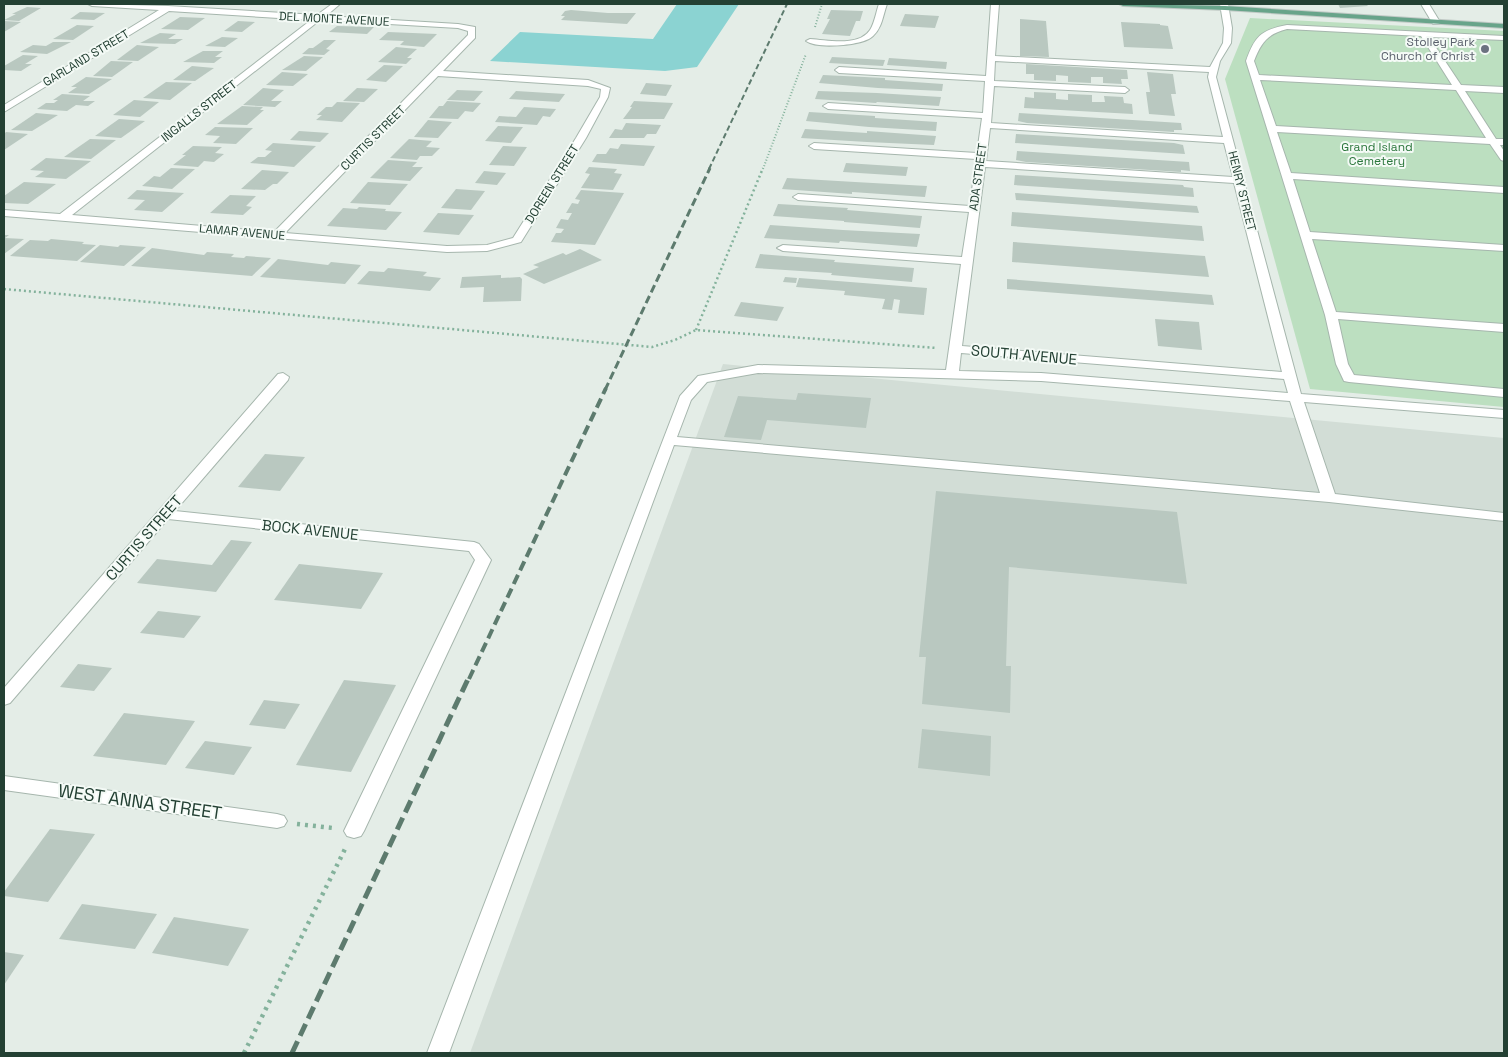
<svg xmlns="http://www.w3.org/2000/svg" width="1508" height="1057" font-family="'Space Grotesk',sans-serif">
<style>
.built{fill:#d2ddd6}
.green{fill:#bcdfc0}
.water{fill:#8bd3d2}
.building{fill:#b9c8c0}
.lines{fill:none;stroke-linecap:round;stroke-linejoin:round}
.minor-casing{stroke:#a6b6ad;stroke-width:2}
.major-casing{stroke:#c1cac6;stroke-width:2}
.path-far2{stroke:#84b29c;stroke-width:2;stroke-dasharray:1 2;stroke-linecap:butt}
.path-far1{stroke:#84b29c;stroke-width:2.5;stroke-dasharray:2 3;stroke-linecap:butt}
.path{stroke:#84b29c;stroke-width:4.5;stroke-dasharray:3 5;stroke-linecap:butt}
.minor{fill:#fff;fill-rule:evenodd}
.major{fill:#68a48a;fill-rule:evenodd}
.rail-far3{stroke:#5d7b6e;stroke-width:2;stroke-dasharray:5.5 3;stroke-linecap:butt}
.rail-far2{stroke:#5d7b6e;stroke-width:3;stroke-dasharray:8 4;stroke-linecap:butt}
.rail-far1{stroke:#5d7b6e;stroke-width:4;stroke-dasharray:10 5;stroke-linecap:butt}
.rail{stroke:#5d7b6e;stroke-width:5;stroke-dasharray:13 6;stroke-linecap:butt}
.worship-dot{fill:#6b7280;stroke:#f4faf6;stroke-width:2}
.labels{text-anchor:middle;stroke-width:4;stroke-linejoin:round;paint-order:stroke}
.far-street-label{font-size:12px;fill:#234033;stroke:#f4faf6}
.far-worship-label{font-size:12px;fill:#5b616d;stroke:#f4faf6;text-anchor:end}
.far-park-label{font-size:12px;fill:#2c773d;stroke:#f4faf6}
.street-label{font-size:15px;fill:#234033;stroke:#f4faf6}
.near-street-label{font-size:18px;fill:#234033;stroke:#f4faf6}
</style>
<rect width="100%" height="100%" fill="#e4ede7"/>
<polygon class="built" points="723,364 1504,438 1504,1053 470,1053"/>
<polygon class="green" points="1250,18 1504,31 1504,407 1310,389 1225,79"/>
<polygon class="water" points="677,4 739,4 697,67 665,71 490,61 520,32 653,39"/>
<g class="building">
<polygon points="1338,4 1366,4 1368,6 1340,8"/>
<polygon points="27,7 41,8 19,21 4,20 16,14 12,14 16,12"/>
<polygon points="571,10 608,13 636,13 627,24 561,20 565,16 561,16 565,11"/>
<polygon points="831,10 863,11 860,21 856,21 850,36 822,34 830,19 827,19"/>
<polygon points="80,12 105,13 94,20 70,19"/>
<polygon points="905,14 939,16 935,28 900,26"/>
<polygon points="180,17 205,18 188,30 161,29"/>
<polygon points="1020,19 1046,21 1049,57 1020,56"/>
<polygon points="4,21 21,22 4,32"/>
<polygon points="238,21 255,22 242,32 224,31"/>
<polygon points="1121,22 1160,24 1160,25 1168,26 1173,49 1124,47"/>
<polygon points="77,25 94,26 73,40 53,39"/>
<polygon points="337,26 374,27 367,34 329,32"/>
<polygon points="388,32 437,34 424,47 400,45 404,41 379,40"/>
<polygon points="160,33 176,34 168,39 183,39 175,44 140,43"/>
<polygon points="222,37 238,38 225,47 205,46"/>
<polygon points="324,40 336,40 326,49 330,50 324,55 302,54 309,48 313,48"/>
<polygon points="53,42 71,42 47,54 20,52 33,45 46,46"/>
<polygon points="137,45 159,47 138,61 117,60"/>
<polygon points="396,47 417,49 407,58 412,58 406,64 378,62"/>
<polygon points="203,51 223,51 215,57 222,57 214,63 183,62"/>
<polygon points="23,55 38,56 25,64 32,64 21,71 4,70 4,66"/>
<polygon points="304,56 323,57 306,71 282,70"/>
<polygon points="832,57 885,60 883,66 829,63"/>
<polygon points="889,58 947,62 946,69 887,65"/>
<polygon points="111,61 133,62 112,77 93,76"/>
<polygon points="1026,64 1127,70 1128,79 1121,79 1122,84 1103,83 1103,77 1091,77 1091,83 1068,82 1068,76 1056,75 1056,81 1034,80 1034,74 1026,74"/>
<polygon points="384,65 403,66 386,82 366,80"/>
<polygon points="192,66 214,68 195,81 173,80"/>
<polygon points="282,72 308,74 293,86 266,85"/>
<polygon points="1147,72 1173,74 1176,94 1171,94 1175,116 1149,114 1146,92 1150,92"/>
<polygon points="823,75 885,78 885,80 943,84 942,91 878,88 819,83"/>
<polygon points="86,77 112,79 89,94 68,93 77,87 71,87"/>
<polygon points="166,82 192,83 170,100 143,98"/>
<polygon points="646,83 672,85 666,96 640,94"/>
<polygon points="263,88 284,90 271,101 282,101 275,107 243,105"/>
<polygon points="357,88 378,89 364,102 343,101"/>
<polygon points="457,90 483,91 474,101 447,100"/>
<polygon points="516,91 565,94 559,102 509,99"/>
<polygon points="818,91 877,93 941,97 939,106 877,102 876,103 815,99"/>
<polygon points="1034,92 1056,93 1056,99 1068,100 1068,94 1092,95 1092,102 1105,102 1104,96 1123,97 1124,103 1132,104 1133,114 1024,108 1025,97 1034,98"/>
<polygon points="62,94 90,96 83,101 95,101 88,106 76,105 67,111 37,109 46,103 54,103 58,100 53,100"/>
<polygon points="134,100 159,102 140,117 113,115"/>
<polygon points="447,101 481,103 473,112 465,111 458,119 429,118 439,106 443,106"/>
<polygon points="634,101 673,103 664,119 623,119 632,107 630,107"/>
<polygon points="337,102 360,103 342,122 316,120 322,115 317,115 326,107 332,107"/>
<polygon points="242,106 263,107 260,110 264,110 247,125 217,124"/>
<polygon points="524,107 556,109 550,117 543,116 537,125 495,122 499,116 516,117"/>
<polygon points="809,112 875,116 875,118 937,122 936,131 869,127 806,121"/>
<polygon points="36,113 58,115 32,131 11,130"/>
<polygon points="1019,113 1181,123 1182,130 1174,130 1174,132 1027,123 1018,121"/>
<polygon points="119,119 145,121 121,138 95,136"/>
<polygon points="428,120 452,122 438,138 414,137"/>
<polygon points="626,123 661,125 656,134 647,134 644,138 609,138 615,129 622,130"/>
<polygon points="498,126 523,127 511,143 485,141"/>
<polygon points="215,127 253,128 236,144 213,143 220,136 205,135"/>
<polygon points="805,129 867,133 867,131 936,136 934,145 867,142 801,138"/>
<polygon points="299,131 329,133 320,142 290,140"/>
<polygon points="6,132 28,134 4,150 4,134"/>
<polygon points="1016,134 1174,143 1183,145 1185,154 1015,143"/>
<polygon points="90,139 116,140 91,159 64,157"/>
<polygon points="409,139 432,141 426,147 440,148 432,156 420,156 417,160 390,158"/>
<polygon points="273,143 316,146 294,167 250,163 258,157 265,157 272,151 265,150"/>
<polygon points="621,144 655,146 644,166 592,162 597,154 606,154 610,148 618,149"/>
<polygon points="193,146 222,147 215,153 224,154 214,162 204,161 198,167 173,165 186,155 182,155"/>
<polygon points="503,146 527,147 514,166 489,165"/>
<polygon points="1017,151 1189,162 1190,171 1181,170 1181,172 1026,162 1016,160"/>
<polygon points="46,158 91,161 66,179 35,177 44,171 30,170"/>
<polygon points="388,160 417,162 412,167 423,167 410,181 370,178"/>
<polygon points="846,163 908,167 906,176 843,172"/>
<polygon points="589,167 617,169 614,173 622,174 613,190 581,188 590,174 585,173"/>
<polygon points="171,168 195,169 172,189 142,186 154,176 160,177"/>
<polygon points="262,170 289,172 277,184 273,184 265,190 241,189"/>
<polygon points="484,171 506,173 497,185 475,183"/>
<polygon points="1015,175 1183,185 1184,187 1193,188 1194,197 1014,185"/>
<polygon points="787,178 855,182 927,186 925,197 852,192 852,194 782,189"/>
<polygon points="24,182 56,184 28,204 4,203 4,196"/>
<polygon points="368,182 408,184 390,205 350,203"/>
<polygon points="456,189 485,191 471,210 441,208"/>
<polygon points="137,190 184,193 162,212 134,210 145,200 127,199"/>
<polygon points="581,190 624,193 595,245 551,242 556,233 561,233 564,229 556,228 561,219 568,220 572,213 566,213 572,203 578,204 580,200 575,199"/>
<polygon points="1015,193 1197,206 1199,213 1016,200"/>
<polygon points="230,195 256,196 246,206 252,207 243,215 210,213"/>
<polygon points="778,204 848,208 847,210 922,216 920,228 844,222 844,221 773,216"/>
<polygon points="359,207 386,209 385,211 402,212 386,230 327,226 343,208 357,209"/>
<polygon points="1012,212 1202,226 1204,241 1011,226"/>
<polygon points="438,213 474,215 459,235 423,232"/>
<polygon points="770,225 843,230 920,234 917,247 840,241 839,243 764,238"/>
<polygon points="4,235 9,235 5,238 24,239 4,254"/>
<polygon points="51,239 84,242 82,244 96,245 77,261 10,256 30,240 48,241"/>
<polygon points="1013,242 1205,256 1209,277 1012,262"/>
<polygon points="100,245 118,247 120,245 146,247 124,266 80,262"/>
<polygon points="152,248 204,255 207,252 234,254 231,257 244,258 246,256 271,258 252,276 131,266"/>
<polygon points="580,249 602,260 544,284 523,274 539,267 533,265 563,253 566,255"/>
<polygon points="760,254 835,260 834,262 914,268 912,282 831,275 832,273 755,268"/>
<polygon points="278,259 328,265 331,262 361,265 345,284 260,277"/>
<polygon points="388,268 427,272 423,276 441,278 430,291 357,284 369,271 384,272"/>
<polygon points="501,275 501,278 520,277 522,279 521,301 483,302 484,287 460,288 462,277"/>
<polygon points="785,277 797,278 796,283 783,282"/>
<polygon points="799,278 927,288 924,315 898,313 900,300 894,299 892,310 882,309 885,299 844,295 845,291 796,287"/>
<polygon points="1007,279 1212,295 1214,305 1007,289"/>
<polygon points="741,302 784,307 777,321 734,316"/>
<polygon points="1155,319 1199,322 1202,350 1158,346"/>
<polygon points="798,393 871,398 866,428 767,420 761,440 724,437 738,396 796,400"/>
<polygon points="265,454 305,457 280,491 238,487"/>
<polygon points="936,491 1177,512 1187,584 1009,567 1006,666 1011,666 1010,713 922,704 926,657 919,657"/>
<polygon points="231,540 252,542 216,592 137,583 157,559 212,565"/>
<polygon points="299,564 383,573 361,609 274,600"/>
<polygon points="158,611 201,616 184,638 140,633"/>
<polygon points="78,664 112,668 94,691 60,687"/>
<polygon points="344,680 396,685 351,772 296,765"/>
<polygon points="264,700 300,704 285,729 249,725"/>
<polygon points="124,713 195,721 166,765 93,756"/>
<polygon points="922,729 991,736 990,776 918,768"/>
<polygon points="205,741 252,747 234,775 185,768"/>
<polygon points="50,829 95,834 48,902 4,896 4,892"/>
<polygon points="82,904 157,914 135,949 59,939"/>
<polygon points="174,917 249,929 228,966 152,953"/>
<polygon points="4,952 24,955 4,985"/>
</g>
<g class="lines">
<g class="minor-casing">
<g id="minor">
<path d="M88,4L168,6L317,15L332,4H340L326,16L458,24L475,27V38L443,71L588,80L610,88L608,97L586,138L521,242L487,251L447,252L4,216V210L60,214L311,20L169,11L4,112V105L159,10L92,6ZM320,20L458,28L468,31V35L274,232L72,215ZM438,76L588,86L601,89L600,97L576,138L513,238L487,245L447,246L285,233Z"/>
<path d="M879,4H887C883,15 882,28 873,36C863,46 817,49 806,41L810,39C827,40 859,47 870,30C875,22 876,12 879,4Z"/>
<path d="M991,4H999L995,56L1210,67L1223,43L1224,28L1220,4H1228L1232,28L1231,43L1220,61L1216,77L1301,394L1504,410V418L1304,402L1335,494L1504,513V521L1329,502L674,445L449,1053H427L680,396L698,376L758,365L946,370L961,264L783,251L777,248L783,245L962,257L969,212L798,200L793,197L798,194L970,206L976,159L814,149L809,146L814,143L977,153L982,118L828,109L823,106L828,103L983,113L985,81L839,73L835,70L839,67L986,76ZM995,61L1209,72L1208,77L1223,137L991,123L994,86L1125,93L1129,90L1125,87L994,81ZM990,128L1224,143L1233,177L986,161ZM985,167L1234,183L1282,372L962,346ZM961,353L1284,379L1288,393L1041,373L959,371ZM758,373L1041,381L1290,401L1320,493L677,437L691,400L707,382Z"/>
<polygon points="1421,4 1429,4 1440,22 1439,24 1433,24"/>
<path d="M1287,25L1504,36V40L1429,37L1461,85L1504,87V93L1465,91L1496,139H1504V145H1500L1504,151V161L1501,160L1490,144L1277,132L1291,173L1504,187V193L1293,179L1310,232L1504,245V251L1312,239L1336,312L1504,324V332L1338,319L1348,364L1354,375L1504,389V397L1349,382L1344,381L1336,364L1325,315L1246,61C1255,36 1261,30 1287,25ZM1287,29L1421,36L1452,85L1259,75L1254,61C1261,43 1267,34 1287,29ZM1260,80L1456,90L1486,138L1276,126Z"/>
<polygon points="283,373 289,377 288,380 175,511 474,542 479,544 491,560 364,831 361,836 354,838 347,836 344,831 475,560 469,551 168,519 10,703 4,705 4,688 278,374"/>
<polygon points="4,776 277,814 284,816 287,821 284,826 277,828 4,790"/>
</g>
</g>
<g class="major-casing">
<polygon id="major" points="1119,4 1225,6 1504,24 1504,28 1225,10 1123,6"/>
</g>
<g class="path-far2">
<polyline points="815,27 822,4"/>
<polyline points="763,169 806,54"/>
</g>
<g class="path-far1">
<polyline points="4,289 652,347 675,340 696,330 937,348"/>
<polyline points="696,330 763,168"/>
</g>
<g class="path">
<polyline points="297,824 333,828"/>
<polyline points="244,1053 346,847"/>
</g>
<use href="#minor" class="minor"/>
<use href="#major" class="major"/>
<polyline class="rail-far3" points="709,169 787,4"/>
<polyline class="rail-far2" points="605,390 710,168"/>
<polyline class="rail-far1" points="469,679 606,388"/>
<polyline class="rail" points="292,1053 469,677"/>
</g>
<circle class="worship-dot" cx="1485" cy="49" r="5"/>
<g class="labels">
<g class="far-street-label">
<text transform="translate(334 19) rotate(3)" y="4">DEL MONTE AVENUE</text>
<text transform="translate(86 58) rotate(-31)" y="4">GARLAND STREET</text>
<text transform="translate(199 111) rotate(-38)" y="4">INGALLS STREET</text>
<text transform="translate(373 138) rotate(-45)" y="4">CURTIS STREET</text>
<text transform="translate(978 177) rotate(-82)" y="4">ADA STREET</text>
<text transform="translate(552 184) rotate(-58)" y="4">DOREEN STREET</text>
<text transform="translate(1242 191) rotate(76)" y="4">HENRY STREET</text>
<text transform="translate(242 232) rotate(5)" y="4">LAMAR AVENUE</text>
</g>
<g class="far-worship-label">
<text x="1475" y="46">Stolley Park<tspan x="1475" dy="14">Church of Christ</tspan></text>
</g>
<g class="far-park-label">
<text x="1377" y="151">Grand Island<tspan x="1377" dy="14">Cemetery</tspan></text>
</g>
<g class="street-label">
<text transform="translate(1024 355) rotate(5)" y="5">SOUTH AVENUE</text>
<text transform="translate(310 530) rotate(6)" y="5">BOCK AVENUE</text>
<text transform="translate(144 538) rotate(-49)" y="5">CURTIS STREET</text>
</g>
<g class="near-street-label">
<text transform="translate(140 802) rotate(8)" y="6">WEST ANNA STREET</text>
</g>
</g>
<rect width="1508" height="1057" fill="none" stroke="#234033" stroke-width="10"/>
</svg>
